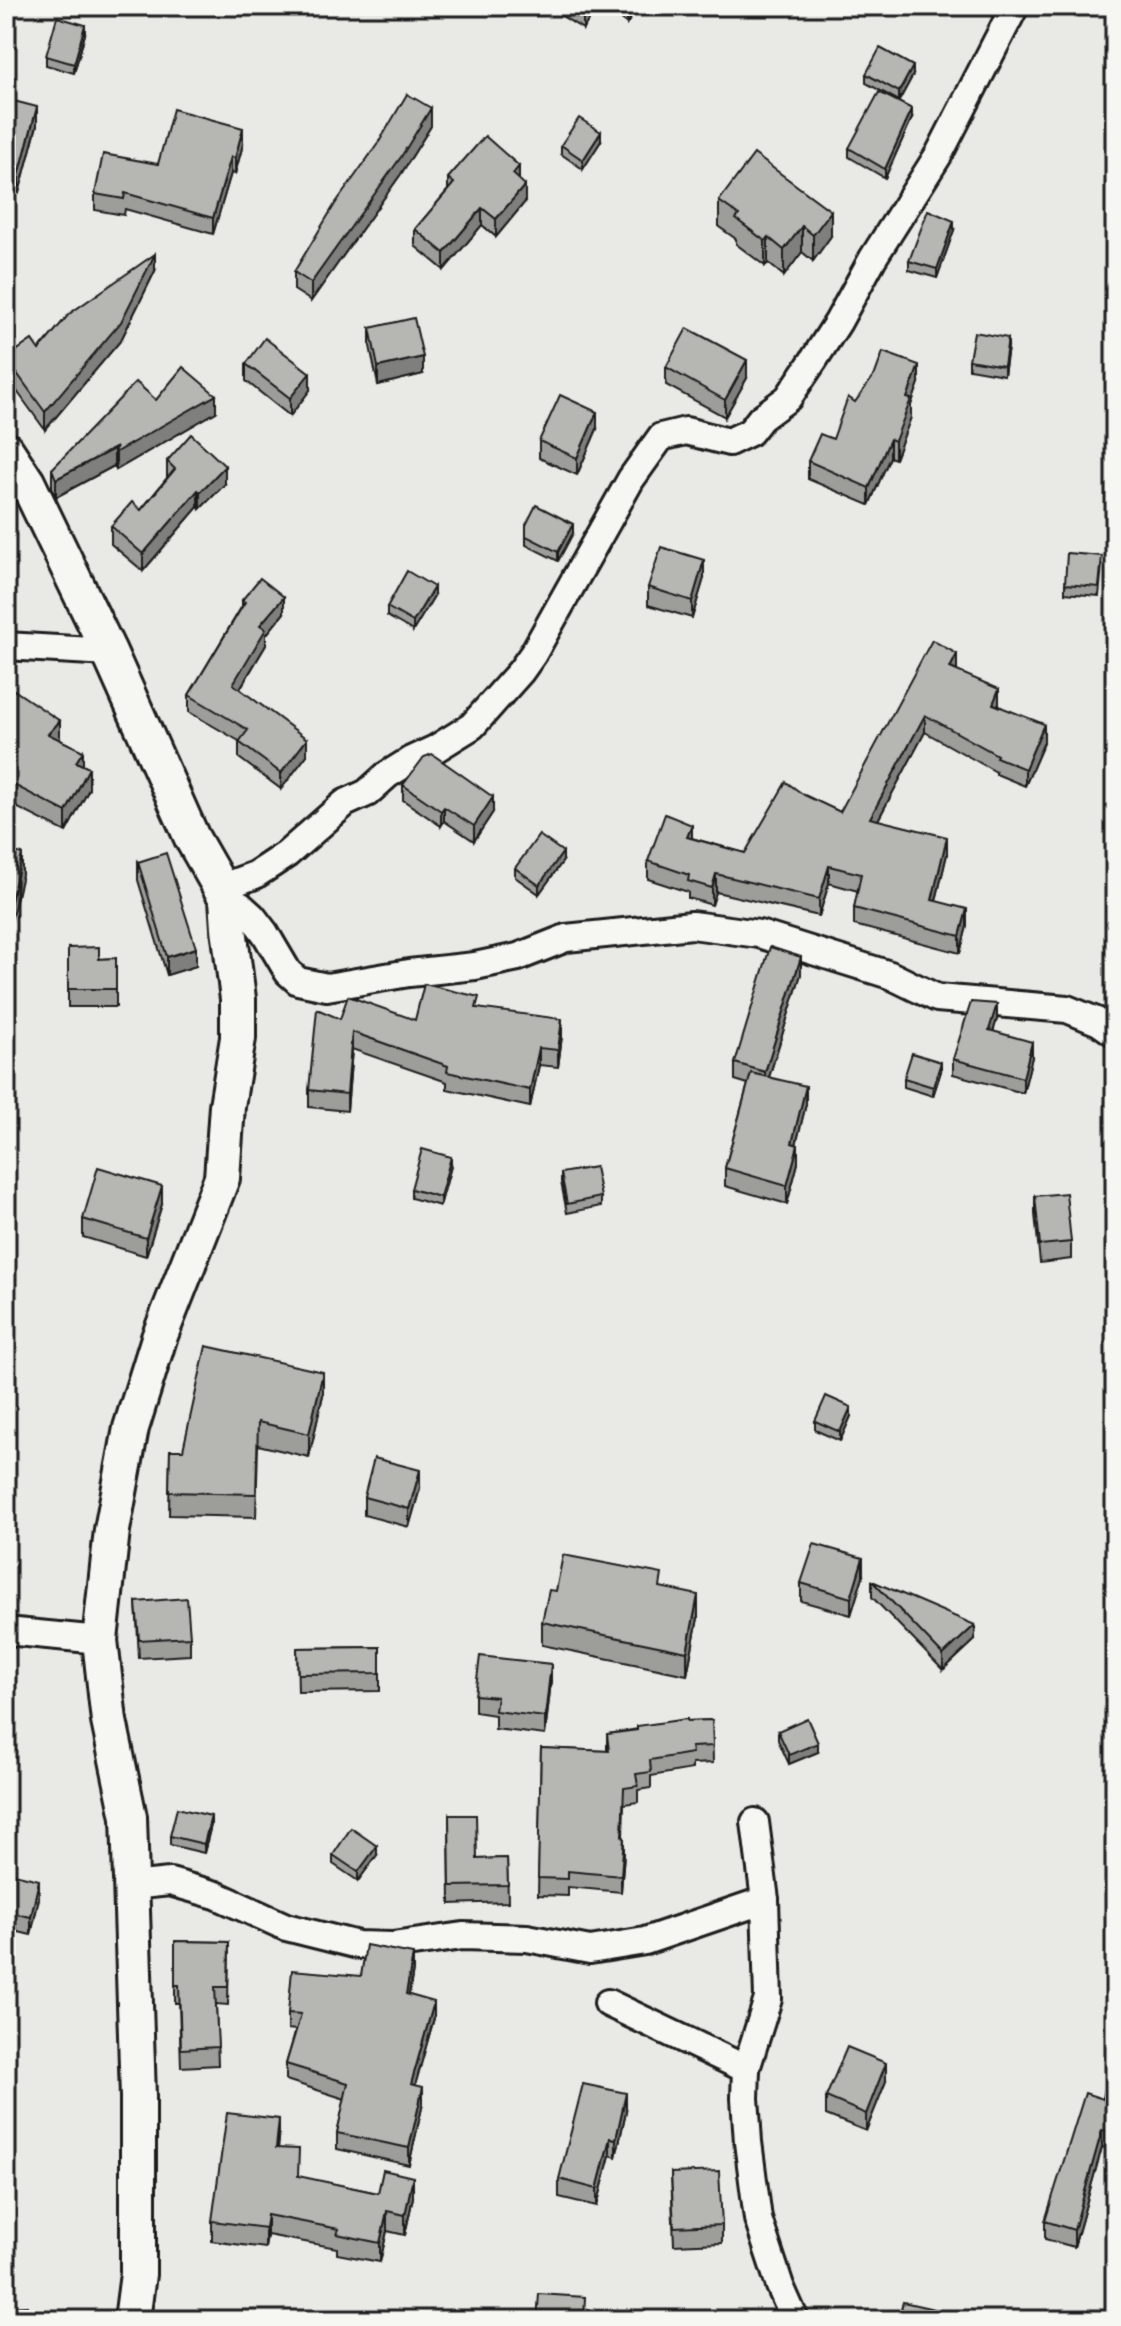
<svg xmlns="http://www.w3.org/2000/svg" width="1121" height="2326" font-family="Itim,sans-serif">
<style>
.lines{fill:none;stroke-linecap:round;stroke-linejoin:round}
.minor-casing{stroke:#1c1c1c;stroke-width:32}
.tertiary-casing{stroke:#1c1c1c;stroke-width:40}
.minor{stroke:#f6f6f2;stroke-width:26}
.tertiary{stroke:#f6f6f2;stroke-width:34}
.wall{fill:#9d9d9a;stroke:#1c1c1c;stroke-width:2}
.shaded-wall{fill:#7f7f7d;stroke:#1c1c1c;stroke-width:2}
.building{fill:#b6b6b3;stroke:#1c1c1c;stroke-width:2}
</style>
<rect width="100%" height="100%" fill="#e9e9e5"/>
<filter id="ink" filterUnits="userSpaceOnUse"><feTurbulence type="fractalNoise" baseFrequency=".0125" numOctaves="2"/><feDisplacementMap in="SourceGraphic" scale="16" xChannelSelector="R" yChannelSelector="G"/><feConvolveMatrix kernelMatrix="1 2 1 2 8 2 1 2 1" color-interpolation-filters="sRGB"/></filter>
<g filter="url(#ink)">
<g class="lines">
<g class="minor-casing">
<g id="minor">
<polyline points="6,646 109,652"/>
<polyline points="220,888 255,875 287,854 345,803 367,793 387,775 411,760 435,749 472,726 521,671 533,654 631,479 661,437 686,431 729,442 750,432 761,418 788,398 813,361 838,322 873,258 939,154 1015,6"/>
<polyline points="227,899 241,906 252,916 265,933 288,972 298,981 327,987 409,973 475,966 518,957 566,938 692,925 759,934 890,975 937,998 1067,1009 1099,1022 1115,1033"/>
<polyline points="6,1631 100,1640"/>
<polyline points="755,1822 765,1900 768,1999 746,2069 745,2098 748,2142 758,2219 780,2286 795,2320"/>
<polyline points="131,1886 170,1882 216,1895 286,1927 358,1945 392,1946 463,1936 527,1938 590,1950 645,1941 765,1900"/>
<polyline points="608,2003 746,2069"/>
</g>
</g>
<g class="tertiary-casing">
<polyline id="tertiary" points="6,450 27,482 109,652 192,838 227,899 229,928 238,999 238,1038 227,1106 222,1178 159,1338 131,1428 112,1530 100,1640 109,1721 129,1817 138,2097 138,2274 132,2320"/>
</g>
<use href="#minor" class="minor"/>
<use href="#tertiary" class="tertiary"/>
</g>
<g class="wall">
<polygon points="549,6 597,6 583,29 549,8"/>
<polygon points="604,6 638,6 627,24"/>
<polygon points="85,34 74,73 46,65 46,56"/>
<polygon points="866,74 913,75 899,101 866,83"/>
<polygon points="6,99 37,125 19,193 6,191"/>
<polygon points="912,118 885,178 849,157 849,148"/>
<polygon points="431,126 401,174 311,301 294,290 294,272"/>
<polygon points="601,141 583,169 561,154 561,145"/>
<polygon points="243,144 235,174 231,173 213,234 125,209 124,215 95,210 95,194"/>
<polygon points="448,178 519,180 525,202 496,237 482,225 444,270 415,246 415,229 448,190"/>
<polygon points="719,201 831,236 813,261 802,252 784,276 768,263 765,266 736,244 736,239 719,227"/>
<polygon points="954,230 937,278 909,270 909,261"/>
<polygon points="155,271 121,340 45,430 6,376 6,358 39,350"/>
<polygon points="370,328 423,374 378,385 370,346"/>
<polygon points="1008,347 1004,375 969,369 969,360"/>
<polygon points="246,364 310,390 290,416 246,381"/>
<polygon points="666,367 747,378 725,417 666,385"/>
<polygon points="919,383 911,405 911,417 895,459 890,457 869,505 808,479 808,461 833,439 855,402"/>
<polygon points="156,400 216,412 116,470 114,466 56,497 52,487 52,469"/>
<polygon points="597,429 577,475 539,458 539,441"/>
<polygon points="167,461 225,484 200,509 198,507 143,571 111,544 111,526 141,510 167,478"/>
<polygon points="526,525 573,533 558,561 526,545"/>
<polygon points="1102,565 1099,596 1065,593 1065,584"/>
<polygon points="704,578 692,618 648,605 648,587"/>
<polygon points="434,596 413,631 387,616 387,607"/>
<polygon points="242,600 284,613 266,635 266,645 240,689 307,755 281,789 239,758 239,741 189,712 189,695 242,606"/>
<polygon points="957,671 1044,742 1025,786 996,774 996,772 925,732 878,820 947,854 936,901 967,926 960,953 854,925 854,908 858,891 829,883 819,916 716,892 712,905 688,898 688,892 648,879 648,861 692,838 745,853 804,795 840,812"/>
<polygon points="6,696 60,739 83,765 89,789 66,832 6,802"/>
<polygon points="403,785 493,812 474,841 444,821 441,826 403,800"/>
<polygon points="563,861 539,894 515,877 515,868"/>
<polygon points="138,862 196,966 167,975 138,880"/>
<polygon points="68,948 99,959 116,958 116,1007 68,1007"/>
<polygon points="801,974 769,1077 806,1104 796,1145 798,1163 787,1204 725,1186 725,1168 748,1084 735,1080 735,1063"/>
<polygon points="479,1008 562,1036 558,1067 539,1065 530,1107 447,1089 447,1082 352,1049 347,1111 309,1107 309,1090 340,1019 415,1020"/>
<polygon points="997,1019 993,1032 1032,1057 1023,1093 953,1074 953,1059"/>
<polygon points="941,1071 933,1096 904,1087 904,1078"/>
<polygon points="451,1166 440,1206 411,1198 411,1189"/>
<polygon points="561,1173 601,1197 601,1206 567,1213 561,1182"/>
<polygon points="1035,1196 1071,1242 1071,1259 1040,1263 1035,1214"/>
<polygon points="162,1204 146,1256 83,1237 83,1219"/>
<polygon points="323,1395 309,1457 258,1445 256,1517 169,1515 170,1450 183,1450"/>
<polygon points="851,1416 840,1441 815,1430 815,1421"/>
<polygon points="420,1488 409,1527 364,1515 364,1497"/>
<polygon points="863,1576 851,1615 801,1601 801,1583"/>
<polygon points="872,1581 975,1640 943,1670 872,1597"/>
<polygon points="662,1588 698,1618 687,1675 542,1645 542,1622 556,1591"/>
<polygon points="136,1602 190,1637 190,1655 139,1658"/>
<polygon points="380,1647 380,1691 298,1692 297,1648"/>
<polygon points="551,1681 545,1735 495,1729 495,1715 475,1712 475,1695"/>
<polygon points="712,1720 713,1763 692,1764 692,1769 651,1776 651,1788 638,1790 638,1802 624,1804 623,1837 624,1853 621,1892 568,1887 568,1896 538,1895 541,1748 607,1751 607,1734 687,1721"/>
<polygon points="778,1731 818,1752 789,1764 778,1740"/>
<polygon points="449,1815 477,1859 507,1858 508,1902 450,1904"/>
<polygon points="211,1825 204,1853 170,1845 170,1836"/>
<polygon points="333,1855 377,1855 358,1881 333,1864"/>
<polygon points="6,1872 39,1898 31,1935 6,1929"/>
<polygon points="175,1941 229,1942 228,2005 216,2004 218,2065 181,2067 179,2003 175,2003"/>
<polygon points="413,1970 409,1995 434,2018 415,2085 423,2103 409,2165 337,2149 337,2133 345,2099 286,2080 286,2064 296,2030 288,2029 288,2013 361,1976"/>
<polygon points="1115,2062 1115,2149 1102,2147 1074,2247 1045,2239 1045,2221 1103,2099"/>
<polygon points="886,2081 866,2131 826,2115 826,2097"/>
<polygon points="626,2111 616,2157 610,2155 597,2206 559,2197 559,2179"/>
<polygon points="279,2139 278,2148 299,2177 378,2193 413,2197 405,2235 387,2231 380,2262 337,2254 337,2248 267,2235 265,2248 212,2241 212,2221"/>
<polygon points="671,2173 722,2225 722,2243 674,2245"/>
<polygon points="6,2185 10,2185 11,2230 6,2230"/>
</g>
<g class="shaded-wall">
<polygon points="583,6 597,6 583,29"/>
<polygon points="627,6 638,6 627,24"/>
<polygon points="85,25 85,34 74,73 74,64"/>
<polygon points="913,66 913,75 899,101 899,92"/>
<polygon points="37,107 37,125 19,193 19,175"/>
<polygon points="431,108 431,126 401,174 311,301 311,283"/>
<polygon points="912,109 912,118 885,178 885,169"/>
<polygon points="243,128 243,144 235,174 235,158"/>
<polygon points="601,132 601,141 583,169 583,160"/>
<polygon points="231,157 231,173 213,234 213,218"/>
<polygon points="519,166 519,184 513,174"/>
<polygon points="525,185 525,202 496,237 496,219"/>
<polygon points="482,208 482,225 444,270 444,253"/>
<polygon points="831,211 831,236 813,261 813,235"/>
<polygon points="954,221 954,230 937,278 937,269"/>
<polygon points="802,226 802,252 784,276 784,250"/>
<polygon points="768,237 768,263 765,266 765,241"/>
<polygon points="155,254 155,271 121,340 45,430 45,412"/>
<polygon points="1008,338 1008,347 1004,375 1004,366"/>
<polygon points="423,357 423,374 378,385 378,367"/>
<polygon points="747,360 747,378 725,417 725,400"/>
<polygon points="919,365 919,383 911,405 911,417 895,459 895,441 907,398"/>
<polygon points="310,373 310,390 290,416 290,398"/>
<polygon points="216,395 216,412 116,470 116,452 114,450 114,466 56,497 56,479"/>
<polygon points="597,412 597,429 577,475 577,458"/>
<polygon points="890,439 890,457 869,505 869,488"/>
<polygon points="225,466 225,484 200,509 200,492"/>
<polygon points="198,490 198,507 143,571 143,554"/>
<polygon points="573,524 573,533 558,561 558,552"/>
<polygon points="704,560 704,578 692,618 692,601"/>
<polygon points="434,587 434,596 413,631 413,622"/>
<polygon points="284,597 284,613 266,635 266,645 233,700 233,684 260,625"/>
<polygon points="957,654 957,671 950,668"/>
<polygon points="999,689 999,706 993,704"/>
<polygon points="925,715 925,732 870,835 870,818"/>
<polygon points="60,721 60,742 48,734"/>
<polygon points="1044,724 1044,742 1025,786 1025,769"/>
<polygon points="307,739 307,755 281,789 281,773"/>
<polygon points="83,751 83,771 76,762"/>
<polygon points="89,768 89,789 66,832 66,812"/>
<polygon points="493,797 493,812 474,841 474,826"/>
<polygon points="444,807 444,821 441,826 441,811"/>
<polygon points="692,825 692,842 687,837"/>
<polygon points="947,837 947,854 932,917 932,900"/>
<polygon points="563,852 563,861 539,894 539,885"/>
<polygon points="22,854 22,875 6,943 6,922"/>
<polygon points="829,866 829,883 819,916 819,899"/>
<polygon points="716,874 716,892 712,905 712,888"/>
<polygon points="967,909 967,926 960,953 960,936"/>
<polygon points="196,948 196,966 167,975 167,957"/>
<polygon points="801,957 801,974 765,1090 765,1072"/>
<polygon points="997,1004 997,1019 989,1045 989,1030"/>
<polygon points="562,1019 562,1036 558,1067 558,1050"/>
<polygon points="352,1032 352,1049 347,1111 347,1094"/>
<polygon points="1032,1042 1032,1057 1023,1093 1023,1078"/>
<polygon points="539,1048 539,1065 530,1107 530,1090"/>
<polygon points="941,1062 941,1071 933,1096 933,1087"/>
<polygon points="806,1086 806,1104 792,1161 792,1143"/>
<polygon points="798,1145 798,1163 787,1204 787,1186"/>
<polygon points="451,1157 451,1166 440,1206 440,1197"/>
<polygon points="162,1186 162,1204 146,1256 146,1238"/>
<polygon points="323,1372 323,1395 309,1457 309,1434"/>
<polygon points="851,1407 851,1416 840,1441 840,1432"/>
<polygon points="420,1470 420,1488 409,1527 409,1509"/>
<polygon points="863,1558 863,1576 851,1615 851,1598"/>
<polygon points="698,1595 698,1618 687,1675 687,1652"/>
<polygon points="975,1625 975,1640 943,1670 943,1655"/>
<polygon points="551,1664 551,1681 545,1735 545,1717"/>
<polygon points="818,1743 818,1752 789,1764 789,1755"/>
<polygon points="211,1816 211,1825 204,1853 204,1844"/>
<polygon points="624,1837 624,1853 621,1892 621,1876"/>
<polygon points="377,1846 377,1855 358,1881 358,1872"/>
<polygon points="39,1880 39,1898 31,1935 31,1917"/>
<polygon points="413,1954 413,1970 406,2011 406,1994"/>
<polygon points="434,2002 434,2018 411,2100 411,2084"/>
<polygon points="886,2063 886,2081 866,2131 866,2114"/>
<polygon points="423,2087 423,2103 409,2165 409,2148"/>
<polygon points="626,2093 626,2111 616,2157 616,2139"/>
<polygon points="279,2119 279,2139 276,2167 276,2148"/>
<polygon points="1102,2130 1102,2147 1074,2247 1074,2230"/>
<polygon points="610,2138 610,2155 597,2206 597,2189"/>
<polygon points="413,2177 413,2197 405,2235 405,2215"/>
<polygon points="387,2211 387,2231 380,2262 380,2243"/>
<polygon points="267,2215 267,2235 265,2248 265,2228"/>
</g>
<g class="building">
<polygon points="57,17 85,25 74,64 46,56"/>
<polygon points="880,48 913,66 899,92 866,74"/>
<polygon points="879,92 912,109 885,169 849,148"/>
<polygon points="407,94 431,108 401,157 311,283 294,272 335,204 379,142"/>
<polygon points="6,99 37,107 19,175 6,173"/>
<polygon points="173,109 243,128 235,158 231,157 213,218 125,193 124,199 95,194 103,154 158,164"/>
<polygon points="579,118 601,132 583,160 561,145"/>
<polygon points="485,136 519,166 513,174 525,185 496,219 482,208 444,253 415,229 454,183 448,178"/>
<polygon points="754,154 831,211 813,235 802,226 784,250 768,237 765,241 736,219 739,215 719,201"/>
<polygon points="928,210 954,221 937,269 909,261"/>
<polygon points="155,254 121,322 45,412 6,358 32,340 39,350 69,314"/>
<polygon points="414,318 423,357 378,367 370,328"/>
<polygon points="687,328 747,360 725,400 666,367"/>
<polygon points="974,332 1008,338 1004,366 969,360"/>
<polygon points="265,338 310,373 290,398 246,364"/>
<polygon points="883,352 919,365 907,398 911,399 895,441 890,439 869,488 808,461 820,434 833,439 848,397 855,402 875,374"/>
<polygon points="183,367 216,395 116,452 114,450 117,447 56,479 52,469 136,382 156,400"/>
<polygon points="560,395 597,412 577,458 539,441"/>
<polygon points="191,434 225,466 200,492 198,490 143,554 111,526 132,502 141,510 175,469 167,461"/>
<polygon points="536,505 573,524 558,552 526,536 526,525"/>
<polygon points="661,547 704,560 692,601 648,587"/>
<polygon points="1067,553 1102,556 1099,587 1065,584"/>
<polygon points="407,571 434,587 413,622 387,607"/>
<polygon points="260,578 284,597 260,625 266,629 233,684 307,739 281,773 239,742 248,730 189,695 245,602 242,600"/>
<polygon points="932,640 957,654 950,668 999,689 993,704 1044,724 1025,769 996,757 997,755 925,715 870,818 947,837 932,900 967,909 960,936 854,908 861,874 829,866 819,899 716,874 712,888 688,881 689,875 648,861 665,814 692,825 687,837 745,853 786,782 804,795 840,812"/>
<polygon points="11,688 60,721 48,734 83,751 76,762 89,768 66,812 6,781 6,696"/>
<polygon points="432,754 493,797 474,826 444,807 441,811 403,785 424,757"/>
<polygon points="539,835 563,852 539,885 515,868"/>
<polygon points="6,850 22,854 6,922"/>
<polygon points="166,853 196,948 167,957 138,862"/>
<polygon points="99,947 99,959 116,958 116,989 68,989 68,948"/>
<polygon points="770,947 801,957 765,1072 735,1063"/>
<polygon points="424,984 479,997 476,1008 562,1019 558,1050 539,1048 530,1090 447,1072 448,1066 352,1032 347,1094 309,1090 317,1009 340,1019 348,996 415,1020"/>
<polygon points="971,1002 997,1004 989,1030 1032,1042 1023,1078 953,1059"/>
<polygon points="912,1053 941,1062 933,1087 904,1078"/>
<polygon points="751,1073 806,1086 792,1143 798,1145 787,1186 725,1168"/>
<polygon points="422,1149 451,1157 440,1197 411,1189"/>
<polygon points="98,1167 162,1186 146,1238 83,1219"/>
<polygon points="595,1167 601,1197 567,1204 561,1173"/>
<polygon points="1066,1193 1071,1242 1040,1245 1035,1196"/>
<polygon points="206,1346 323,1372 309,1434 258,1422 256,1494 169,1492 170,1450 183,1450"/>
<polygon points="826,1396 851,1407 840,1432 815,1421"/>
<polygon points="374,1458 420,1470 409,1509 364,1497"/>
<polygon points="814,1544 863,1558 851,1598 801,1583"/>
<polygon points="563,1555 662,1574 660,1587 698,1595 687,1652 542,1622 549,1590 556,1591"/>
<polygon points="872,1581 975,1625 943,1655"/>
<polygon points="187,1598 190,1637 139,1640 136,1602"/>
<polygon points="380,1647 380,1673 298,1674 297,1648"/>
<polygon points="480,1656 551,1664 545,1717 495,1711 497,1697 475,1695"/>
<polygon points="807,1718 818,1743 789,1755 778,1731"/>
<polygon points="687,1719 687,1721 712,1720 713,1746 691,1747 692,1753 650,1760 651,1772 636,1774 638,1786 624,1788 622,1836 624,1837 621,1876 568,1871 568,1879 538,1878 541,1748 609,1751 607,1734 637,1730 637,1726"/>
<polygon points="177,1808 211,1816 204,1844 170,1836"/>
<polygon points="449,1815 476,1815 477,1859 507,1858 508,1885 450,1886"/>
<polygon points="351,1828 377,1846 358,1872 333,1855"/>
<polygon points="6,1872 39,1880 31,1917 6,1912"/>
<polygon points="175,1941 229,1942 228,1987 215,1987 218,2047 181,2049 179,1985 175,1985"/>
<polygon points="366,1945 413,1954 406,1994 434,2002 411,2084 423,2087 409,2148 337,2133 348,2083 286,2064 301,2014 288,2013 292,1970 361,1976"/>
<polygon points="847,2047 886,2063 866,2114 826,2097"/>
<polygon points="1110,2061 1115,2062 1115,2132 1102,2130 1074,2230 1045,2221 1085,2093 1103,2099"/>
<polygon points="583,2084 626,2093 616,2139 610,2138 597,2189 559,2179"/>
<polygon points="227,2113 279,2119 276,2148 299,2149 298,2176 378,2193 383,2170 413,2177 405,2215 387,2211 380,2243 337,2234 339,2229 267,2215 265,2228 212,2221"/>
<polygon points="719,2171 722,2225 674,2227 671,2173"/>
<polygon points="6,2185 10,2185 11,2214 6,2214"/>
<polygon points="539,2294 585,2297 584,2320 537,2320"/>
<polygon points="903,2302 952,2313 950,2320 898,2320"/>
<polygon points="27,2306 28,2320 6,2320 6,2307"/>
</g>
</g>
<rect width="1121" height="2326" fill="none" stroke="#f6f6f2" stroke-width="32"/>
<rect x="16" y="16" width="1089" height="2294" fill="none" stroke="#1c1c1c" stroke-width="3" filter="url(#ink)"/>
</svg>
